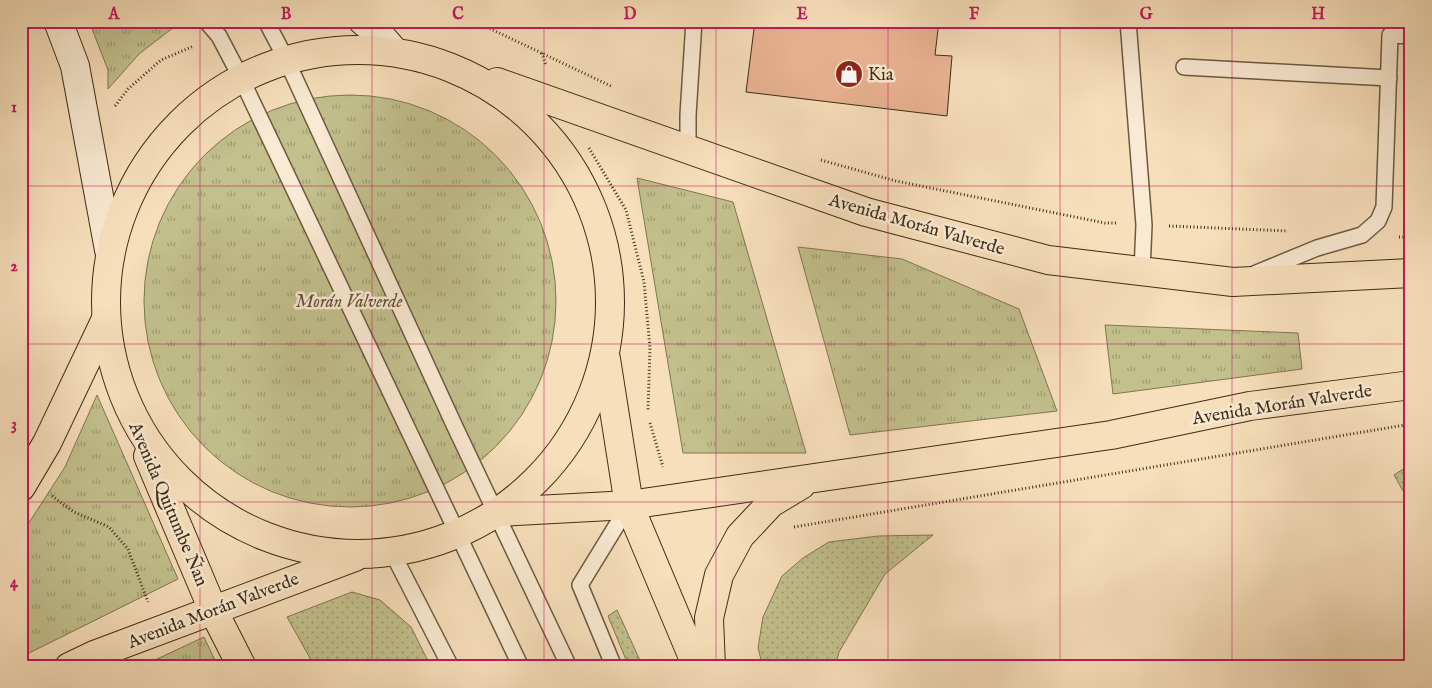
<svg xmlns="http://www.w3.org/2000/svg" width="1432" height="688" font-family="'IM FELL English',serif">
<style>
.grass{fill:url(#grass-dots);stroke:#807652}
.park{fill:url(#park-tufts);stroke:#807652}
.building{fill:#eab392;stroke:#3d2d17}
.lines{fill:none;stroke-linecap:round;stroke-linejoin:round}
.service-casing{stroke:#6c5a40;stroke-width:18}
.secondary-casing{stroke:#3d2d17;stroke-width:30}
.primary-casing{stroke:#3d2d17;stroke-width:30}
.path{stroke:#3d2d17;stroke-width:3;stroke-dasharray:1 2.5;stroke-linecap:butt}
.service{stroke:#faead3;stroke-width:15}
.secondary{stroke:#faead3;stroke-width:28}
.primary{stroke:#f7dfbb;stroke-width:28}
.grid{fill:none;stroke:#c2185b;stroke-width:1;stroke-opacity:0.55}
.labels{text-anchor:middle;stroke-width:5;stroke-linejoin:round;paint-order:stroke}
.poi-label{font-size:18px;fill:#3d2d17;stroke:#faead3;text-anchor:start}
.street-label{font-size:18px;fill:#3d2d17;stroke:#faead3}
.park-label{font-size:18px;font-style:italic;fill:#5e5234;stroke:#faead3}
.neatline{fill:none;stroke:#c2185b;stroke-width:2}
.grid-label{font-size:16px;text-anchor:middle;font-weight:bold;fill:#c2185b}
</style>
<defs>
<pattern id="grass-dots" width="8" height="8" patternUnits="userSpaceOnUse" patternTransform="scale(1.25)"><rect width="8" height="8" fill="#c2c08d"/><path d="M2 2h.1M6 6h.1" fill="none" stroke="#9f9c72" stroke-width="1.8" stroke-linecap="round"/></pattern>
<pattern id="park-tufts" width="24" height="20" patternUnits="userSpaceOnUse" patternTransform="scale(1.25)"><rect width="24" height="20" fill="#c2c08d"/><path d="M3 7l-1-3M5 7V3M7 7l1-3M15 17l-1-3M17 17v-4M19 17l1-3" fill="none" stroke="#9f9c72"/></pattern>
</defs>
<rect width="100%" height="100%" fill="#f7dfbb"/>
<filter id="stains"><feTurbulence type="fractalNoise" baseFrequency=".004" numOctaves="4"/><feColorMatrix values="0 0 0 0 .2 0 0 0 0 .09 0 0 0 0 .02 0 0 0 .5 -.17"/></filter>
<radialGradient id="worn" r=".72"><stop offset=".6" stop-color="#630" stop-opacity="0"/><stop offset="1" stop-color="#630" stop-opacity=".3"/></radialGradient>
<g class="grass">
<polygon points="1411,464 1411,505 1394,475"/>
<polygon points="933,535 885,574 839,652 835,667 763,667 758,648 763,617 782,576 803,558 829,542 878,536"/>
<polygon points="352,592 380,600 411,627 431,667 315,667 287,617"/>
<polygon points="617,610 643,667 629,667 608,616"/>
</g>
<g class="park">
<polygon points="89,21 169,21 174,27 139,54 108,89 108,70"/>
<circle cx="350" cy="301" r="206"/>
<polygon points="637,178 733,202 806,453 683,453"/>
<polygon points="798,247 902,259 1019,309 1057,411 850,435"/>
<polygon points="1105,325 1298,333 1302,369 1113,394"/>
<polygon points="97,395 178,579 21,657 21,535 65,467"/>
<polygon points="204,637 218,667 140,667"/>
</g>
<polygon class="building" points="755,21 939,21 935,55 952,56 947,116 746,92"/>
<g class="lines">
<g class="service-casing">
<g id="service">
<polyline points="206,21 219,36 241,78 521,667"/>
<polyline points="266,21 286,59 456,429 569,667"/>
<polyline points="1128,21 1144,225 1142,271"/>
<polyline points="1184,67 1389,78"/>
<polyline points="688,149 688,115 694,21"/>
<polyline points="1254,274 1317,248 1362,235 1378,221 1384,207 1390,35 1411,36"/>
<polyline points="393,554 451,667"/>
<polyline points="614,667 580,585 629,505"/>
</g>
</g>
<g class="secondary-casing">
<g id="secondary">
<polyline points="58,21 75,66 109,250"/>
<polyline points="363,21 378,33 393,50"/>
</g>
</g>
<g class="primary-casing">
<g id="primary">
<circle cx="358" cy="302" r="252"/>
<polyline points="497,82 866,212 1048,260 1233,282 1411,273"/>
<polyline points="606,359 629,505 697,667"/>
<polyline points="148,456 213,610 242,667"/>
<polyline points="21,487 47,443 106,319"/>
<polyline points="500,512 629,505 1111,435 1250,406 1411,385"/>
<polyline points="69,667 94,655 355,557"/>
<polyline points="711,667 709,618 719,575 740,536 771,503 801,485"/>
</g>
</g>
<g class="path">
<polyline points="474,21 613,87"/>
<polyline points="542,53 546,66"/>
<polyline points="115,106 128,89 161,60 194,46"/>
<polyline points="589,148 626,210 644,282 650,348 648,410"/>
<polyline points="821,160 896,181 1105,223 1118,223"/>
<polyline points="1169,226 1288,231"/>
<polyline points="1399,237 1411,237"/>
<polyline points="650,423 663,467"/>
<polyline points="52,496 74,512 109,527 128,549 148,602"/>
<polyline points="794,527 1411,424"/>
</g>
<use href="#service" class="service"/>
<use href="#secondary" class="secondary"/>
<use href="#primary" class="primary"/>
</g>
<path class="grid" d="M200,21V667M372,21V667M544,21V667M716,21V667M888,21V667M1060,21V667M1232,21V667M21,186H1411M21,344H1411M21,502H1411"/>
<defs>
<g id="shop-disc" transform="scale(1.4375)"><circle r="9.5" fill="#8f2418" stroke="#faead3"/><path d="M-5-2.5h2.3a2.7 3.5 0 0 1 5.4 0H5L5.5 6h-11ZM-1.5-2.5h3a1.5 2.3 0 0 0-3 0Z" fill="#fff"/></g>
</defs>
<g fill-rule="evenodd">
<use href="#shop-disc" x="849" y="74"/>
</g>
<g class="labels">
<g class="poi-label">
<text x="868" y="80">Kia</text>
</g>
<g class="street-label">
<text transform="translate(917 224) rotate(16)" y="6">Avenida Morán Valverde</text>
<text transform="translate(1282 404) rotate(-9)" y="6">Avenida Morán Valverde</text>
<text transform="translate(169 504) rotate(67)" y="6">Avenida Quitumbe Ñan</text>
<text transform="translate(213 610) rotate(-21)" y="6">Avenida Morán Valverde</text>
</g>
<g class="park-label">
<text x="349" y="307">Morán Valverde</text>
</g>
</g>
<rect width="1432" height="688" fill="none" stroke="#f7dfbb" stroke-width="55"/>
<rect x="28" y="28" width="1376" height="632" class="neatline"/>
<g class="grid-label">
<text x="114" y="19">A</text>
<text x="286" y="19">B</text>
<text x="458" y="19">C</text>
<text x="630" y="19">D</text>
<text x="802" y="19">E</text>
<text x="974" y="19">F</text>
<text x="1146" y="19">G</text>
<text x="1318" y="19">H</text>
<text x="14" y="112">1</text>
<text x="14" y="271">2</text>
<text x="14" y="429">3</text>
<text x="14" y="587">4</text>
</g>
<rect width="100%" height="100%" filter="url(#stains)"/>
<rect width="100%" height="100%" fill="url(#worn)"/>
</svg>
